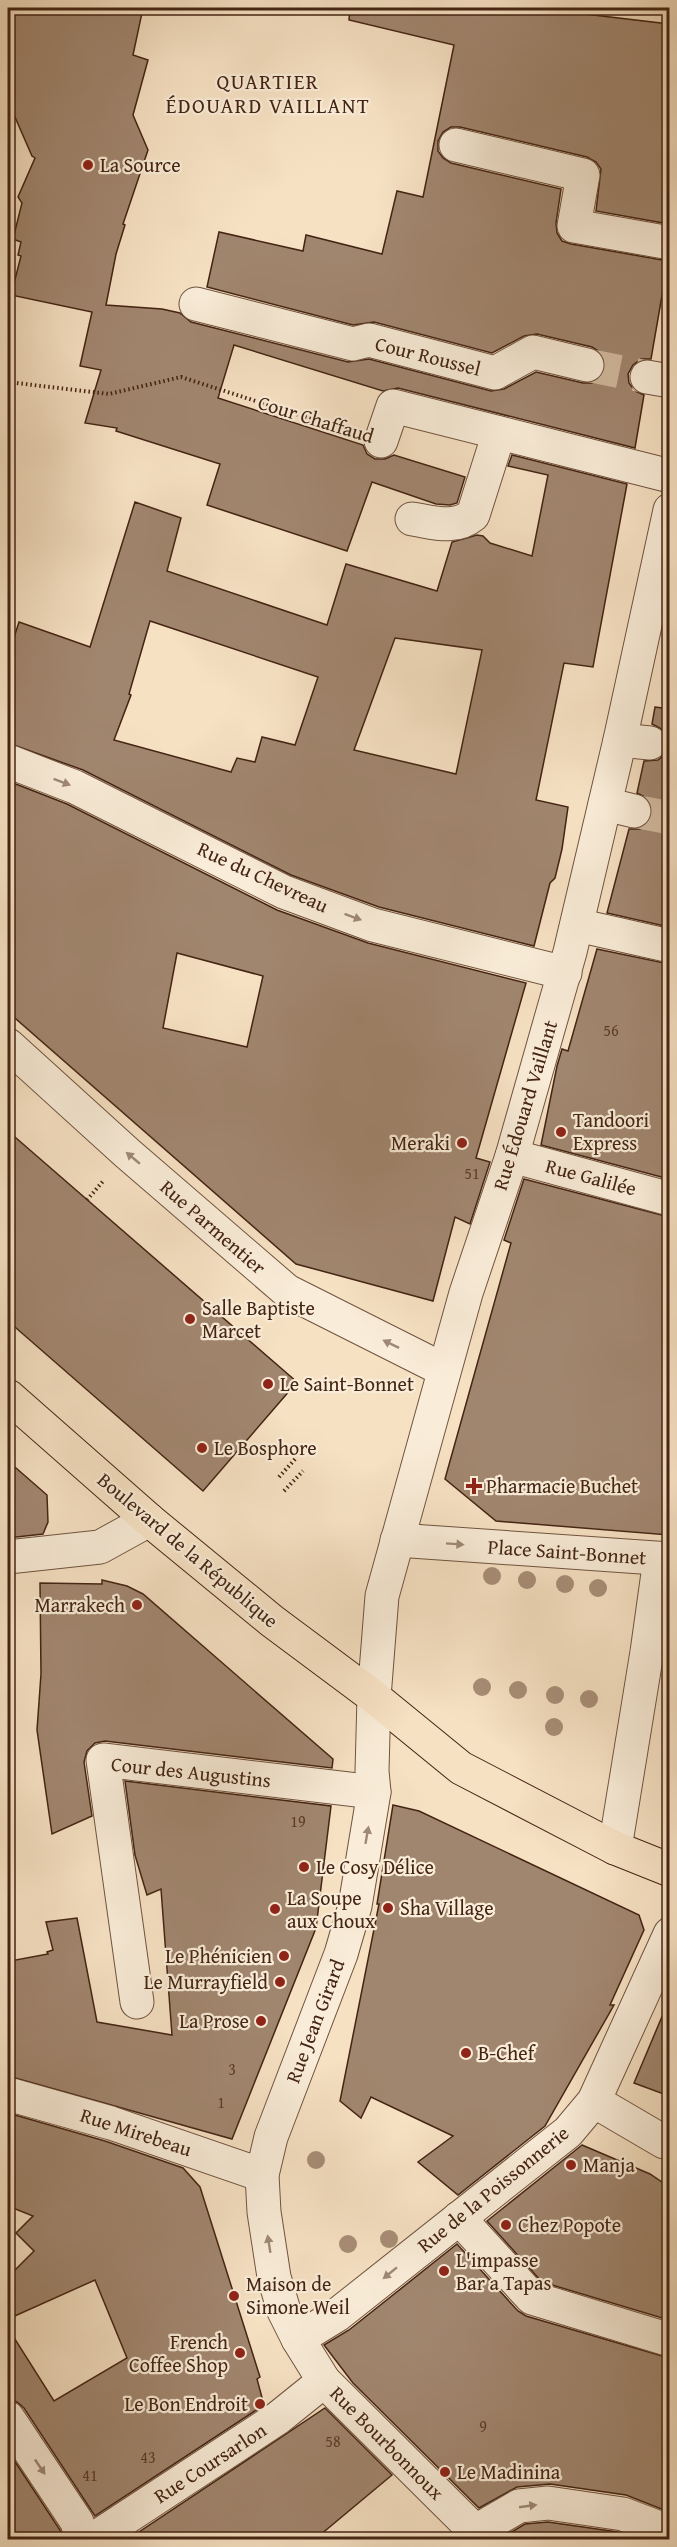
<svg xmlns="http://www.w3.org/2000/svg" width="677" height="2547" font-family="'Gentium Book Plus',serif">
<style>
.building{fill:#a1866f;stroke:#442413;stroke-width:1.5;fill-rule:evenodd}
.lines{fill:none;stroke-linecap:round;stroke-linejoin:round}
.minor-tunnel{stroke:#d2bba0;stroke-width:33;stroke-dasharray:33 16;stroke-linecap:butt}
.minor-casing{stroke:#70533f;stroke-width:35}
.major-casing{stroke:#442413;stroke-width:35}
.path{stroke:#442413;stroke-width:4;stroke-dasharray:1.5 3;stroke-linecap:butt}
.minor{stroke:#f9ecd8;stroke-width:33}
.major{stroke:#f6e1c3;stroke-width:33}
.tree{fill:#a88e77}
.oneway{fill:#9e8876}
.poi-dot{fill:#8f2418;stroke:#f9ecd8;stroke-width:2}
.labels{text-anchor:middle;stroke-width:4.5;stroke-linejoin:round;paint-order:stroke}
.number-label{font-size:16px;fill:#5b3c2a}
.poi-label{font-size:20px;fill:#442413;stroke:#f9ecd8;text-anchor:start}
.street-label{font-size:20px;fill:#442413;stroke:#f9ecd8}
.neighbourhood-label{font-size:21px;letter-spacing:1.5px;fill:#442413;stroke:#f9ecd8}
</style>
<rect width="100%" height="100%" fill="#f6e1c3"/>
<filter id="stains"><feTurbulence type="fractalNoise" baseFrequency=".00333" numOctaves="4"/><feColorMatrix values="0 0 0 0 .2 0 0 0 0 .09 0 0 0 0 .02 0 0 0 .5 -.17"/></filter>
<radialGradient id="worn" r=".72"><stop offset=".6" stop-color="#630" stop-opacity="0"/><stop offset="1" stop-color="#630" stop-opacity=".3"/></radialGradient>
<g class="building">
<polygon points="8,8 143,8 133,55 148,60 133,115 148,150 123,224 125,225 116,254 106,305 162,309 180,313 191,322 348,362 369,359 491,391 504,389 536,372 583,383 592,383 601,377 605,370 605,360 600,352 592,347 537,334 524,336 492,353 374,322 353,325 207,287 219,232 303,251 306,235 382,254 397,191 423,197 454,45 349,20 350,8 534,8 669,24 669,224 596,211 601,169 596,162 587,157 460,127 451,127 443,132 438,141 438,151 443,158 451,163 561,189 556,223 557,233 562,241 571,244 668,261 651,359 641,359 633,365 628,374 629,383 635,391 644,395 635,448 398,388 383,391 234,345 218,398 363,445 367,454 375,459 385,459 394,455 465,477 457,503 450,505 436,504 372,482 347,551 207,505 220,464 116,431 117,428 85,423 101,370 80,366 92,312 11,295 21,256 18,255 21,242 13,239 22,203 18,197 35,158 32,156 8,101"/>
<path d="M512,455L627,484L593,667L564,663L536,800L568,807L562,849L555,878L550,883L534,946L379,907L291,875L83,770L8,743V656L19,622L90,647L135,502L181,518L167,571L327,625L346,564L437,591L452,542L477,535L483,536L490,543L532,556L548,475L508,466ZM150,621L318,677L295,745L262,737L255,762L237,758L231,772L114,740L131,695L129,694ZM395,638L482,650L456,774L354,750Z"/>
<polygon points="655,707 669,709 669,927 607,913 629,829 640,829 647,824 652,816 652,806 647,798 637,793 644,761 658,760 666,753 669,745 667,735 660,728 652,724"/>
<path d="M8,781L67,804L277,910L368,943L526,983L476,1158L490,1162L470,1224L455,1217L433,1301L296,1264L8,1012ZM177,953L263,976L247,1047L163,1028Z"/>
<polygon points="597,949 669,964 669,1179 541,1145 557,1066 562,1049 568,1051"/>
<polygon points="8,1131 297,1382 203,1491 8,1321"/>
<polygon points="524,1179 669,1217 669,1535 496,1521 445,1479 511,1243 504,1240"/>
<polygon points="8,1461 47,1495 48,1522 43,1534 8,1538"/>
<polygon points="102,1580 127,1586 143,1594 333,1759 332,1768 105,1741 95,1743 87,1751 84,1762 92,1816 52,1834 37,1730 41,1674 40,1583 102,1584"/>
<polygon points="125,1781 331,1806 316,1928 232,2139 8,2076 8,1979 12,1979 10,1961 48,1954 47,1952 53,1950 46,1922 77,1918 97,2022 172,2035 161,1889 147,1895 135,1855"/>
<polygon points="393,1805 419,1811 639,1915 644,1930 610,2005 614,2005 545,2126 458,2195 418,2162 453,2136 371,2097 361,2118 340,2101 379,1904 377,1904"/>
<polygon points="669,2000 669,2096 634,2083"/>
<polygon points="8,2113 105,2141 183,2168 200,2187 260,2377 257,2379 264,2405 95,2516 24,2408 17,2402 8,2399 8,2328 54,2401 127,2358 95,2280 8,2319 8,2277 34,2251 16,2233 33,2216 8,2206"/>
<polygon points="582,2145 650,2174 669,2187 669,2320 542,2282 487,2221"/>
<polygon points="457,2244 518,2311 526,2316 669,2358 669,2512 626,2495 550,2484 517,2487 479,2508 353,2383 324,2345 349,2330"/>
<polygon points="325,2408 392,2475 314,2540 127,2540"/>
<polygon points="8,2451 60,2530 62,2540 8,2540"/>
<polygon points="548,2522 618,2532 637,2540 514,2540 508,2534 525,2524"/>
</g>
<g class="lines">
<g class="minor-tunnel">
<polyline points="587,365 647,377"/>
<polyline points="634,811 670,818"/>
</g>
<g class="minor-casing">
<g id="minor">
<polyline points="456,145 583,175 574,226 670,243"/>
<polyline points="196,304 353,344 369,340 495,373 533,352 587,365"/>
<polyline points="647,377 670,381"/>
<polyline points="381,441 393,406 670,476"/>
<path d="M412,519C433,522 455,530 473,515L499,433"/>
<polyline points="620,740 650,743"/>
<polyline points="8,761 75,787 284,892 373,925 565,973"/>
<polyline points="605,804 634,811"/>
<polyline points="577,925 670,946"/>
<polyline points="8,1045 127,1153 287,1291 444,1370"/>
<polyline points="512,1156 670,1199"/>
<polyline points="397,1540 670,1559"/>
<polyline points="8,1557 100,1547 149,1520"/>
<polyline points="615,1848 647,1652 660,1559"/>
<polyline points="137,2002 103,1760 374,1792"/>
<polyline points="8,2094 111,2123 262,2175"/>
<polyline points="594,2101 664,2142"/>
<polyline points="459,2218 532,2298 670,2340"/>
<polyline points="298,2339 337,2315 568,2132 594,2101 670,1934"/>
<polyline points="8,2418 77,2522 82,2540"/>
<polyline points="476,2531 519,2506 548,2503 623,2514 670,2532"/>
<polyline points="92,2540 278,2418 324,2381"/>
<polyline points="484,2540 324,2381 298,2339 284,2311 274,2277 264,2212 262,2175 271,2137 341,1954 355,1906 374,1792 372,1771 374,1697 382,1596 466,1293 512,1156 570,952 620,740 670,510"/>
</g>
</g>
<g class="major-casing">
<polyline id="major" points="8,1396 149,1520 272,1621 374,1697 461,1768 615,1848 670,1870"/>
</g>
<g class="path">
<polyline points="8,382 109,394 181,377 346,430"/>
<polyline points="87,1200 104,1180"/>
<polyline points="279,1477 297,1457"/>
<polyline points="284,1491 303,1471"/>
</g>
<use href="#minor" class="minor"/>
<use href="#major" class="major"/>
</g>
<g class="tree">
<circle cx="492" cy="1576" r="9"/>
<circle cx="527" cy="1580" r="9"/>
<circle cx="565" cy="1584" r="9"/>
<circle cx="598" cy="1588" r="9"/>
<circle cx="482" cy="1687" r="9"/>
<circle cx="518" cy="1690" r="9"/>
<circle cx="555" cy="1695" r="9"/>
<circle cx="589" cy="1699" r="9"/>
<circle cx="554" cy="1727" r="9"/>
<circle cx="316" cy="2160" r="9"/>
<circle cx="389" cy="2239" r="9"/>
<circle cx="348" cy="2244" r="9"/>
</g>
<defs><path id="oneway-solid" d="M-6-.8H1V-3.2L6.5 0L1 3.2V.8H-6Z" transform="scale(1.5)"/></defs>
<g class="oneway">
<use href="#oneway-solid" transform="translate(62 782) rotate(21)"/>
<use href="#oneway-solid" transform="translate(353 917) rotate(20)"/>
<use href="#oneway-solid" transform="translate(133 1158) rotate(-140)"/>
<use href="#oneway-solid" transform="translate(391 1344) rotate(-154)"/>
<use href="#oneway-solid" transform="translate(455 1544) rotate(4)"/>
<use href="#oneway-solid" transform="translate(367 1835) rotate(-80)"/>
<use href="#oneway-solid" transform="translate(269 2244) rotate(-99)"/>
<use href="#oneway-solid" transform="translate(390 2273) rotate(141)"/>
<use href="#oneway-solid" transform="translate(40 2467) rotate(56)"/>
<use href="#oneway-solid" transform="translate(528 2506) rotate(-8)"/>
</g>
<g class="poi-dot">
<circle cx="88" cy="165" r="6"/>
<circle cx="561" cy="1132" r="6"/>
<circle cx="462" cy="1143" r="6"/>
<circle cx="190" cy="1319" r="6"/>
<circle cx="268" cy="1384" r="6"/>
<circle cx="202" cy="1448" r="6"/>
<path d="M471 1477h6v6h6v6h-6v6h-6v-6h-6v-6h6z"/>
<circle cx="137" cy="1605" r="6"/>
<circle cx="304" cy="1867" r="6"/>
<circle cx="388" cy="1908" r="6"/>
<circle cx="275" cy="1909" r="6"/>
<circle cx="284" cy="1956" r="6"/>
<circle cx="280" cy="1982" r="6"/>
<circle cx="261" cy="2021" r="6"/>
<circle cx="466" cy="2053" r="6"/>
<circle cx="571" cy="2165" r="6"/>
<circle cx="506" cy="2225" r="6"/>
<circle cx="444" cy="2271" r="6"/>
<circle cx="234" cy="2296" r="6"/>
<circle cx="240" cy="2353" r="6"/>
<circle cx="260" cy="2404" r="6"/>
<circle cx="445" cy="2472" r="6"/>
</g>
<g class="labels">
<g class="number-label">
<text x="611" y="1036">56</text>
<text x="472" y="1179">51</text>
<text x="298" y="1827">19</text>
<text x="232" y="2075">3</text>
<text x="221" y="2108">1</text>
<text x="483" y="2432">9</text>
<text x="333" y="2447">58</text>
<text x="148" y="2463">43</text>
<text x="90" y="2481">41</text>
</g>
<g class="poi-label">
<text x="100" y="172">La Source</text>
<text x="573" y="1127">Tandoori<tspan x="573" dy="23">Express</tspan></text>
<text x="450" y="1150" text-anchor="end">Meraki</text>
<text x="202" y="1315">Salle Baptiste<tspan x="202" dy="23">Marcet</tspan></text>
<text x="280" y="1391">Le Saint-Bonnet</text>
<text x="214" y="1455">Le Bosphore</text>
<text x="486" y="1493">Pharmacie Buchet</text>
<text x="125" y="1612" text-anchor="end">Marrakech</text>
<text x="316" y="1874">Le Cosy Délice</text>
<text x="287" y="1905">La Soupe<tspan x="287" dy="23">aux Choux</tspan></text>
<text x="400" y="1915">Sha Village</text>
<text x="272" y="1963" text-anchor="end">Le Phénicien</text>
<text x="268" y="1989" text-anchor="end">Le Murrayfield</text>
<text x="249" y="2028" text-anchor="end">La Prose</text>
<text x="478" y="2060">B-Chef</text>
<text x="583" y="2172">Manja</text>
<text x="518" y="2232">Chez Popote</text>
<text x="456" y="2267">L'impasse<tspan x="456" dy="23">Bar a Tapas</tspan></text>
<text x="246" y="2291">Maison de<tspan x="246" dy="23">Simone Weil</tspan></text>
<text x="228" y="2349" text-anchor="end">French<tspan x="228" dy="23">Coffee Shop</tspan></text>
<text x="248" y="2411" text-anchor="end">Le Bon Endroit</text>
<text x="457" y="2479">Le Madinina</text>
</g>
<g class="street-label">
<text transform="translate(428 356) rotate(14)" y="7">Cour Roussel</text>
<text transform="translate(316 419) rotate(17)" y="7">Cour Chaffaud</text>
<text transform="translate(263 877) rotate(25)" y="7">Rue du Chevreau</text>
<text transform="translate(525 1105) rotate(-73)" y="7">Rue Édouard Vaillant</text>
<text transform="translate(591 1177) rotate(15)" y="7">Rue Galilée</text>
<text transform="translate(213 1227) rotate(41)" y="7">Rue Parmentier</text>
<text transform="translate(188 1550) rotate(40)" y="7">Boulevard de la République</text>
<text transform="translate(567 1552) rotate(4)" y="7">Place Saint-Bonnet</text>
<text transform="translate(191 1772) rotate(6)" y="7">Cour des Augustins</text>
<text transform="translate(315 2021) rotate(-69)" y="7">Rue Jean Girard</text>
<text transform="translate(136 2132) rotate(18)" y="7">Rue Mirebeau</text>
<text transform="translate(493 2189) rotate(-39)" y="7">Rue de la Poissonnerie</text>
<text transform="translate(387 2443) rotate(45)" y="7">Rue Bourbonnoux</text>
<text transform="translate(210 2463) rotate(-33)" y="7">Rue Coursarlon</text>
</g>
<g class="neighbourhood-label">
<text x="268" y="89">QUARTIER<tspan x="268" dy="24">ÉDOUARD VAILLANT</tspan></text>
</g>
</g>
<rect width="677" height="2547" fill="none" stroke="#f6e1c3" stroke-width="30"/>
<rect x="9" y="9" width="659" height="2529" fill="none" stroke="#442413" stroke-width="3"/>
<rect x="15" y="15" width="647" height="2517" fill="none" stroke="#442413" stroke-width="1.5"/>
<rect width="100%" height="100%" filter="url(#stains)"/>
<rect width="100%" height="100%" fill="url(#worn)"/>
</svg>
